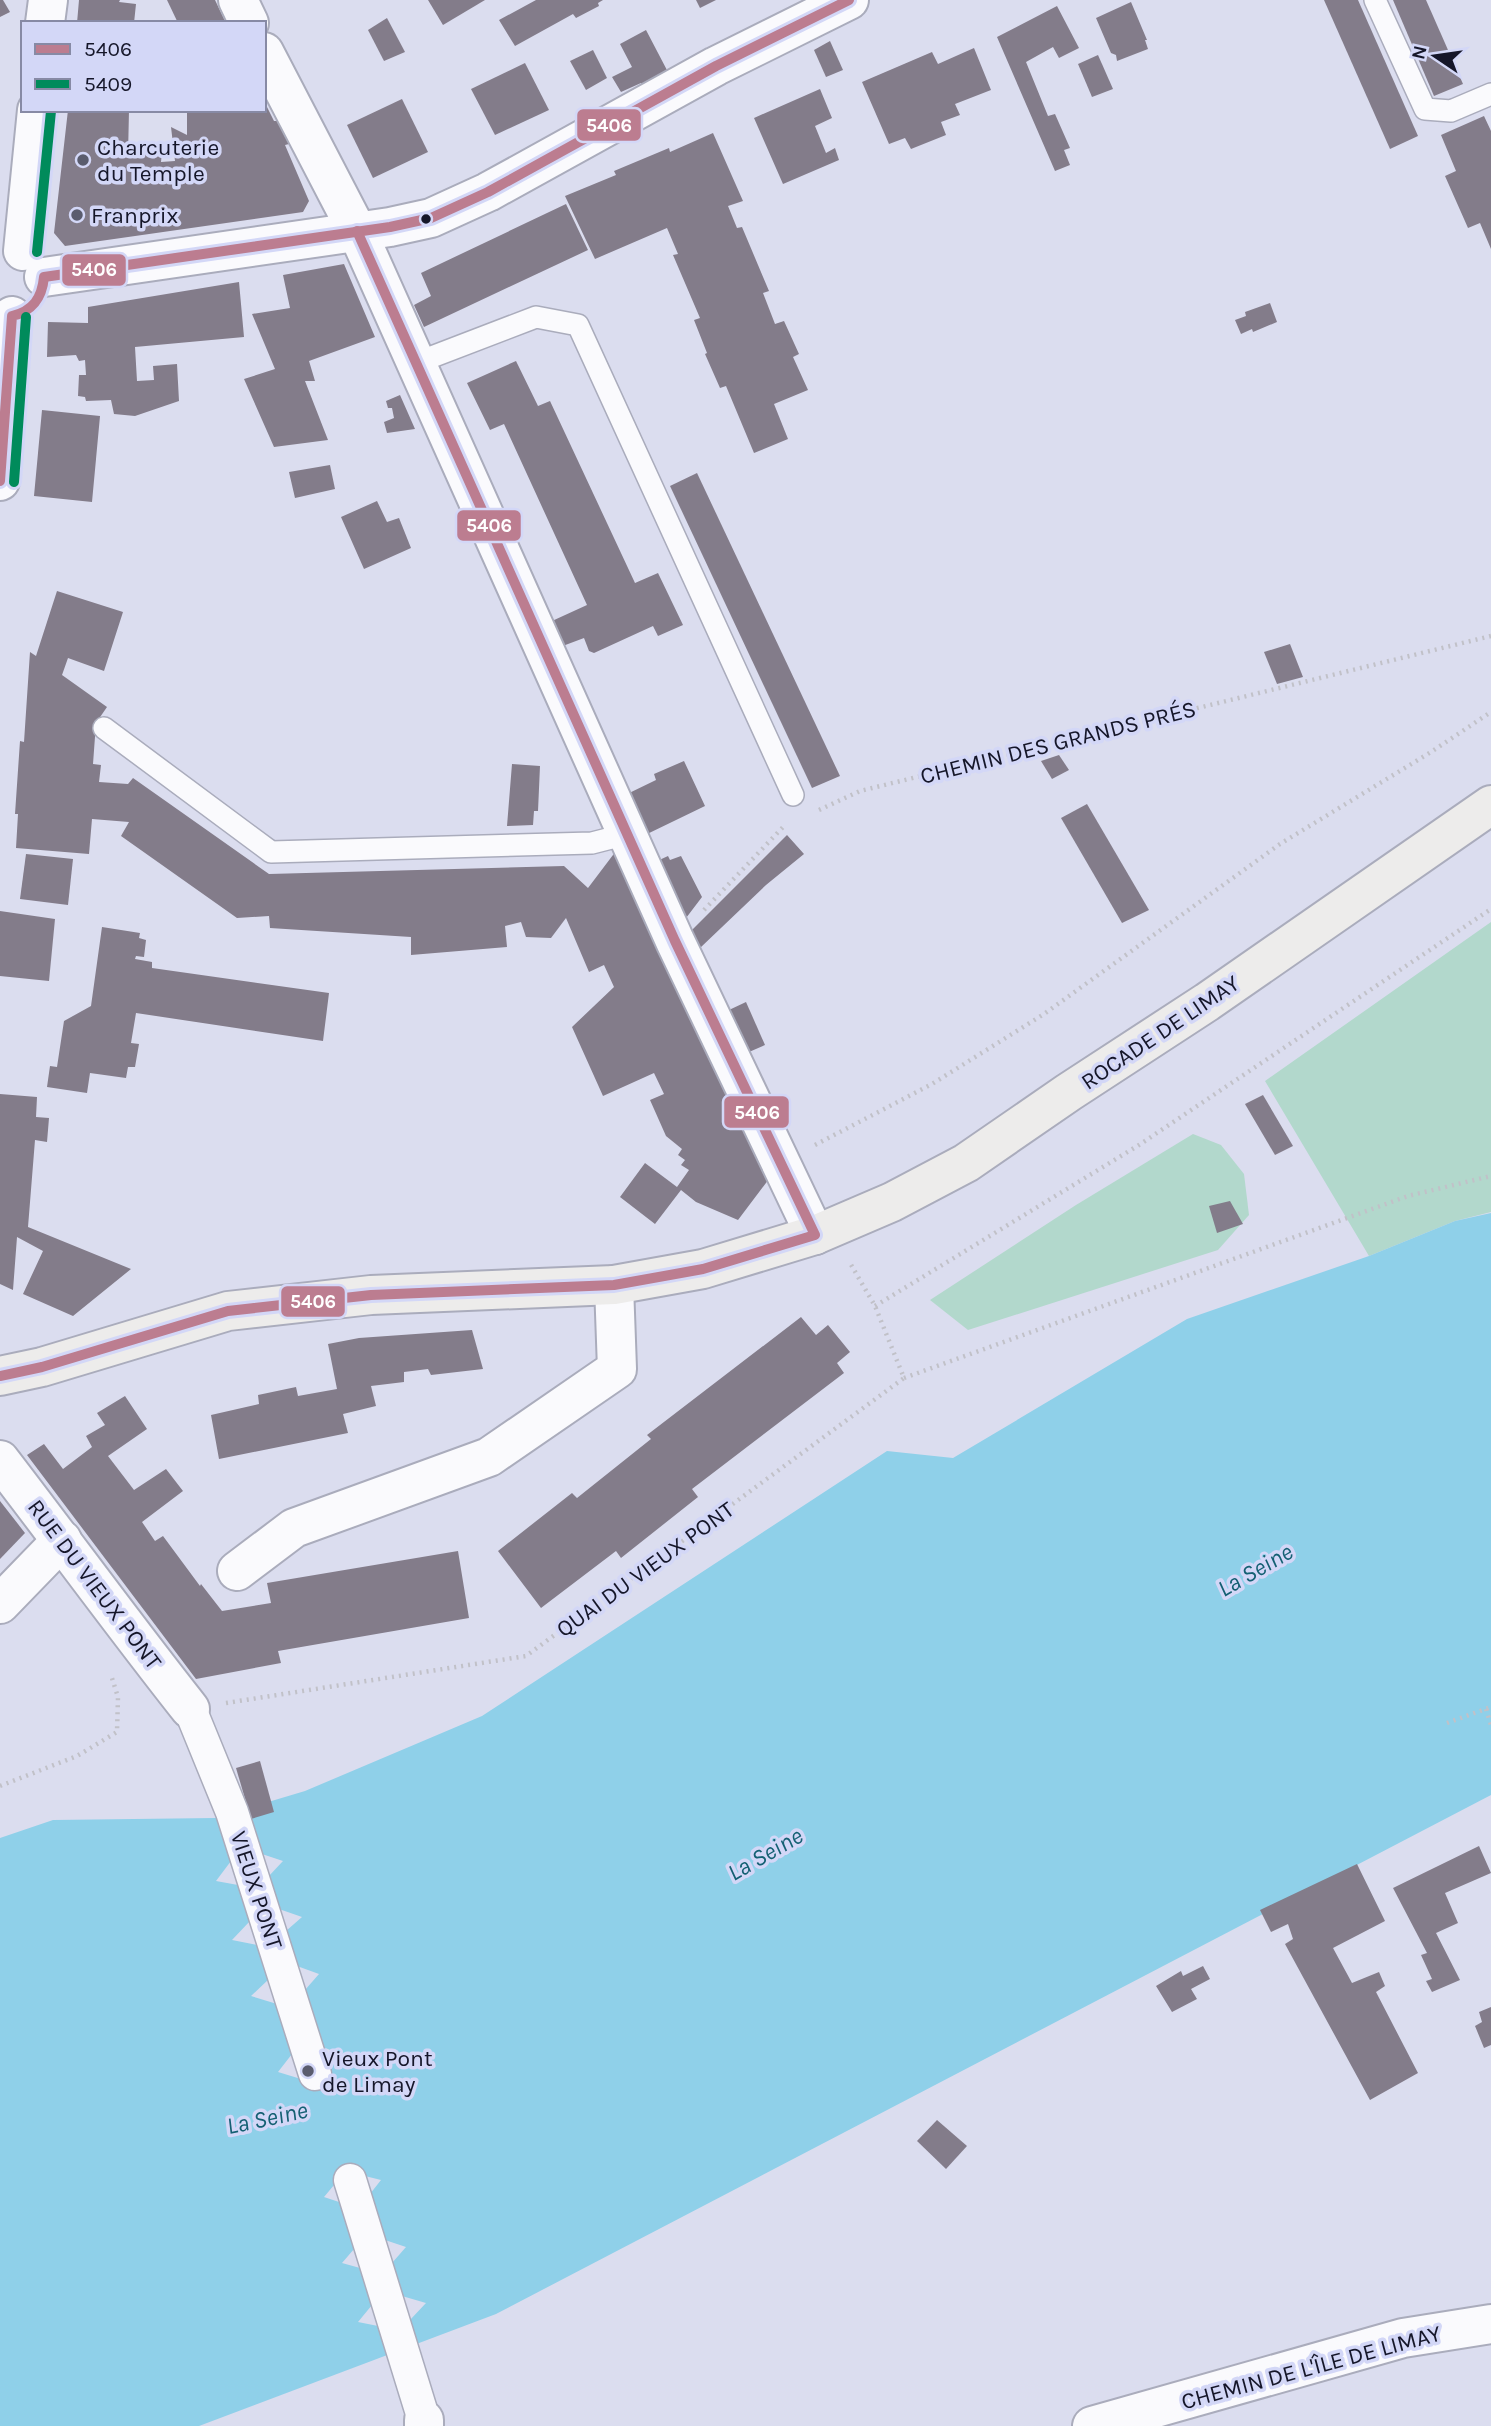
<svg xmlns="http://www.w3.org/2000/svg" width="1491" height="2426" font-family="Karla,sans-serif">
<style>
.green{fill:#b2d8cc}
.water{fill:#8fd0e9}
.pier{fill:#dbddef}
.building{fill:#837c8a}
.lines{fill:none;stroke-linecap:round;stroke-linejoin:round}
.service-casing{stroke:#aaacbc;stroke-width:24}
.pedestrian-casing{stroke:#aaacbc;stroke-width:35}
.minor-casing{stroke:#aaacbc;stroke-width:42}
.secondary-casing{stroke:#aaacbc;stroke-width:42}
.path{stroke:#c1c1c8;stroke-width:4.5;stroke-dasharray:2 5;stroke-linecap:butt}
.service{stroke:#fafafd;stroke-width:21}
.pedestrian{stroke:#fafafd;stroke-width:32}
.minor{stroke:#fafafd;stroke-width:38}
.secondary{stroke:#edeceb;stroke-width:38}
.bus-1-casing{stroke:#d3d7f7;stroke-width:16}
.bus-2-casing{stroke:#d3d7f7;stroke-width:16}
.bus-1{stroke:#bc7d90;stroke-width:10}
.bus-2{stroke:#008b5b;stroke-width:10}
.poi-dot{fill:#5a5c6e;stroke:#d3d7f7;stroke-width:2.5}
.bus-dot{fill:#151629;stroke:#d3d7f7;stroke-width:2.5}
.labels{text-anchor:middle;stroke-width:7;stroke-linejoin:round;paint-order:stroke}
.poi-label{font-size:23px;fill:#151629;stroke:#d3d7f7;text-anchor:start}
.street-label{font-size:23px;fill:#151629;stroke:#d3d7f7}
.water-label{font-size:24px;font-style:italic;fill:#146073;stroke:#d3d7f7}
.line-badge{stroke:#d3d7f7;stroke-width:2.5}
.badge-label{font-size:19px;text-anchor:middle;font-weight:bold;fill:#fff}
</style>
<rect width="100%" height="100%" fill="#dbddef"/>
<g class="green">
<polygon points="1491,922 1491,1212 1455,1221 1369,1256 1265,1081"/>
<polygon points="1193,1134 1221,1145 1244,1174 1249,1215 1218,1250 968,1330 930,1300 1076,1205"/>
</g>
<polygon class="water" points="1491,1213 1491,1795 496,2314 199,2426 0,2426 0,1838 53,1820 215,1818 305,1791 482,1716 887,1451 953,1458 1187,1319 1369,1256 1455,1221"/>
<g class="pier">
<polygon points="247,1808 262,1854 283,1861 268,1877 279,1909 302,1917 286,1931 297,1966 319,1974 305,1990 323,2047 340,2054 330,2069 301,2079 278,2072 292,2054 277,2004 251,1996 269,1979 257,1945 232,1940 250,1921 238,1885 216,1881 231,1861 217,1817"/>
<polygon points="365,2176 381,2180 370,2194 385,2240 406,2247 392,2263 402,2296 426,2303 410,2320 418,2347 389,2358 378,2326 358,2322 372,2305 360,2268 342,2263 354,2249 339,2202 324,2197 334,2185"/>
</g>
<g class="building">
<polygon points="0,0 3,0 10,12 0,17"/>
<polygon points="79,0 120,0 119,2 136,4 134,23 77,23"/>
<polygon points="167,0 215,0 226,23 178,23"/>
<polygon points="428,0 485,0 443,25"/>
<polygon points="536,0 603,0 598,3 599,6 576,18 573,14 515,46 499,20"/>
<polygon points="696,0 716,0 700,8"/>
<polygon points="1324,0 1358,0 1418,136 1390,149"/>
<polygon points="1393,0 1426,0 1463,84 1434,96"/>
<polygon points="1131,2 1147,40 1145,40 1148,49 1117,61 1116,55 1111,53 1096,18"/>
<polygon points="1057,6 1079,48 1059,58 1053,47 1026,62 1048,116 1055,114 1070,148 1064,150 1070,165 1055,171 997,37"/>
<polygon points="387,18 405,52 384,61 368,30"/>
<polygon points="646,30 669,74 643,87 641,83 621,92 612,77 632,67 620,44"/>
<polygon points="830,41 843,70 826,77 814,50"/>
<polygon points="974,48 991,90 955,104 960,115 941,122 946,135 911,149 905,138 889,144 862,82 932,52 938,64"/>
<polygon points="593,50 607,78 586,90 570,61"/>
<polygon points="1098,55 1113,89 1092,97 1078,64"/>
<polygon points="525,63 549,110 495,135 471,89"/>
<polygon points="820,89 832,118 815,126 826,153 835,148 839,160 783,184 754,118"/>
<polygon points="402,99 428,152 373,178 347,125"/>
<polygon points="264,101 274,121 278,121 289,144 285,145 309,201 303,212 65,246 54,233 68,110 129,110 128,156 162,152 161,162 175,161 171,127 187,135 187,110 264,110"/>
<polygon points="1484,116 1491,131 1491,249 1480,223 1468,228 1445,176 1456,171 1441,135"/>
<polygon points="713,133 743,201 728,206 737,228 742,227 769,291 763,293 775,324 784,321 799,354 793,357 808,390 774,404 788,439 754,453 726,386 720,388 705,354 707,353 694,320 700,318 673,255 678,254 667,228 595,259 565,196 616,175 614,171 669,148 670,152"/>
<polygon points="566,204 588,250 424,327 414,305 431,296 421,273"/>
<polygon points="344,264 375,337 309,361 315,381 305,381 328,440 274,447 244,379 275,369 252,314 290,308 283,275"/>
<polygon points="239,282 244,337 135,347 137,381 154,380 153,366 177,364 179,401 135,416 114,414 111,400 86,401 85,397 78,396 79,375 86,375 85,360 79,361 76,355 47,357 48,322 88,323 88,307"/>
<polygon points="1270,303 1277,322 1253,332 1252,329 1241,334 1235,320 1246,316 1245,312"/>
<polygon points="516,361 538,406 550,401 635,583 658,573 683,625 658,636 653,626 594,653 589,651 584,638 560,647 552,621 587,605 504,424 490,430 467,383"/>
<polygon points="400,395 415,429 387,433 384,422 394,418 392,408 388,408 386,401"/>
<polygon points="42,410 100,416 92,502 34,496"/>
<polygon points="330,465 335,489 295,498 289,472"/>
<polygon points="697,473 840,776 812,788 670,486"/>
<polygon points="377,501 387,522 399,518 411,548 364,569 341,517"/>
<polygon points="57,591 123,612 104,671 68,658 62,675 107,707 96,723 93,764 101,765 99,782 128,784 133,778 269,874 564,866 588,888 616,851 772,1175 738,1220 696,1202 681,1190 655,1224 620,1197 645,1163 677,1187 689,1170 681,1165 685,1160 678,1155 682,1149 666,1136 650,1100 664,1094 654,1073 603,1096 572,1027 614,987 604,965 589,972 566,918 551,938 526,937 521,922 505,926 507,947 411,955 411,937 270,928 269,916 237,918 121,836 129,822 92,819 89,854 16,848 18,814 15,814 20,741 24,742 30,652 36,656"/>
<polygon points="1290,644 1303,677 1277,684 1264,652"/>
<polygon points="1059,755 1069,770 1052,779 1041,761"/>
<polygon points="684,761 705,806 643,836 623,796 656,780 654,774"/>
<polygon points="512,764 540,766 538,811 534,811 533,825 507,826"/>
<polygon points="1087,804 1149,910 1122,923 1061,818"/>
<polygon points="787,835 804,854 766,885 700,948 692,930"/>
<polygon points="26,854 73,859 68,905 20,899"/>
<polygon points="668,856 670,860 681,856 702,897 683,922 655,862"/>
<polygon points="0,911 55,919 49,981 0,976"/>
<polygon points="102,927 140,933 139,938 146,940 144,957 136,956 135,959 152,962 152,968 329,993 323,1041 136,1013 131,1043 139,1044 135,1067 128,1067 126,1078 90,1073 87,1093 47,1087 50,1066 57,1067 64,1021 91,1006"/>
<polygon points="746,1002 765,1045 749,1052 729,1010"/>
<polygon points="0,1094 37,1097 36,1117 49,1118 47,1142 35,1140 28,1227 131,1269 73,1316 23,1294 43,1251 17,1237 13,1290 0,1284"/>
<polygon points="1263,1095 1293,1146 1275,1155 1245,1104"/>
<polygon points="1230,1201 1243,1224 1217,1233 1209,1206"/>
<polygon points="801,1317 816,1335 828,1325 850,1352 837,1363 844,1373 692,1489 698,1497 621,1558 616,1551 541,1608 498,1551 572,1493 577,1498 651,1439 647,1435"/>
<polygon points="472,1330 483,1369 431,1375 428,1369 404,1372 404,1382 371,1386 376,1406 343,1414 348,1433 219,1459 211,1415 259,1404 258,1395 296,1387 298,1396 337,1389 328,1344 359,1338"/>
<polygon points="125,1396 147,1429 108,1456 134,1490 166,1469 183,1491 142,1522 155,1541 163,1536 200,1586 201,1584 222,1611 271,1603 267,1583 458,1551 469,1618 278,1651 281,1663 196,1679 27,1455 44,1444 63,1469 92,1447 86,1436 105,1425 97,1413"/>
<polygon points="0,1501 25,1533 0,1559"/>
<polygon points="260,1761 274,1812 251,1819 236,1768"/>
<polygon points="1479,1846 1491,1873 1445,1893 1458,1923 1436,1933 1460,1980 1432,1992 1426,1981 1432,1979 1421,1955 1427,1953 1393,1888"/>
<polygon points="1357,1864 1385,1921 1333,1948 1352,1983 1379,1972 1385,1986 1376,1992 1418,2073 1370,2100 1285,1944 1293,1939 1288,1924 1271,1932 1260,1910"/>
<polygon points="1203,1966 1210,1979 1191,1989 1197,1999 1172,2012 1156,1986 1181,1971 1183,1976"/>
<polygon points="1491,2007 1491,2045 1484,2048 1475,2026 1482,2022 1479,2012"/>
<polygon points="937,2120 967,2146 946,2169 917,2141"/>
</g>
<g class="lines">
<g class="service-casing">
<g id="service">
<polyline points="1375,0 1425,109 1451,111 1491,94"/>
<polyline points="416,363 536,317 578,325 793,795"/>
<polyline points="104,728 271,852 592,843 627,834"/>
</g>
</g>
<g class="pedestrian-casing">
<g id="pedestrian">
<polyline points="190,1709 232,1812 315,2074"/>
<polyline points="350,2180 424,2420"/>
</g>
</g>
<g class="minor-casing">
<g id="minor">
<polyline points="238,0 249,23"/>
<polyline points="45,23 48,0"/>
<polyline points="264,52 357,231 675,941 815,1235"/>
<polyline points="23,251 37,110"/>
<polyline points="44,277 390,227 431,218 488,192 716,66 849,0"/>
<polyline points="0,481 12,316"/>
<path d="M0,1460C64,1543 125,1627 190,1709"/>
<polyline points="237,1571 294,1528 489,1457 617,1369 614,1285"/>
<polyline points="0,1604 62,1540"/>
<polyline points="424,2420 424,2426"/>
<polyline points="1092,2426 1403,2338 1491,2324"/>
</g>
</g>
<g class="secondary-casing">
<polyline id="secondary" points="0,1376 42,1367 228,1311 371,1295 614,1285 703,1269 815,1235 892,1202 966,1163 1069,1092 1207,1002 1491,805"/>
</g>
<g class="path">
<polyline points="819,810 860,791 1491,636"/>
<polyline points="704,910 785,825"/>
<polyline points="815,1145 932,1084 1044,1014 1280,844 1431,752 1491,712"/>
<polyline points="875,1306 1139,1145 1491,909"/>
<polyline points="904,1378 1408,1196 1491,1176"/>
<polyline points="226,1703 526,1656 904,1378 875,1306 850,1263"/>
<polyline points="1486,1709 1491,1725"/>
<polyline points="1447,1723 1491,1707"/>
<polyline points="0,1786 77,1756 117,1732 118,1697 111,1675"/>
</g>
<use href="#service" class="service"/>
<use href="#pedestrian" class="pedestrian"/>
<use href="#minor" class="minor"/>
<use href="#secondary" class="secondary"/>
<g class="bus-1-casing">
<g id="bus-1">
<path d="M0,481L12,316C33,311 42,298 44,277L390,227L431,218L488,192L716,66L849,0"/>
<polyline points="0,1376 42,1367 228,1311 371,1295 614,1285 703,1269 815,1235 675,941 357,231"/>
</g>
</g>
<g class="bus-2-casing">
<g id="bus-2">
<polyline points="37,252 51,111"/>
<polyline points="14,482 26,317"/>
</g>
</g>
<use href="#bus-1" class="bus-1"/>
<use href="#bus-2" class="bus-2"/>
</g>
<g class="poi-dot">
<circle cx="83" cy="160" r="7"/>
<circle cx="77" cy="215" r="7"/>
<circle cx="308" cy="2071" r="7"/>
</g>
<circle class="bus-dot" cx="426" cy="219" r="6"/>
<g class="labels">
<g class="poi-label">
<text x="97" y="155">Charcuterie<tspan x="97" dy="26">du Temple</tspan></text>
<text x="91" y="223">Franprix</text>
<text x="322" y="2066">Vieux Pont<tspan x="322" dy="26">de Limay</tspan></text>
</g>
<g class="street-label">
<text transform="translate(1058 742) rotate(-14)" y="8">CHEMIN DES GRANDS PRÉS</text>
<text transform="translate(1160 1032) rotate(-34)" y="8">ROCADE DE LIMAY</text>
<text transform="translate(645 1569) rotate(-36)" y="8">QUAI DU VIEUX PONT</text>
<text transform="translate(95 1584) rotate(53)" y="8">RUE DU VIEUX PONT</text>
<text transform="translate(257 1890) rotate(72)" y="8">VIEUX PONT</text>
<text transform="translate(1311 2367) rotate(-15)" y="8">CHEMIN DE L'ÎLE DE LIMAY</text>
</g>
<g class="water-label">
<text transform="translate(1255 1570) rotate(-30)" y="8">La Seine</text>
<text transform="translate(765 1854) rotate(-30)" y="8">La Seine</text>
<text transform="translate(267 2118) rotate(-12)" y="8">La Seine</text>
</g>
</g>
<g class="line-badge">
<rect x="576" y="108" width="66" height="34" rx="7" fill="#bc7d90"/>
<rect x="61" y="253" width="66" height="34" rx="7" fill="#bc7d90"/>
<rect x="456" y="509" width="66" height="33" rx="7" fill="#bc7d90"/>
<rect x="723" y="1095" width="67" height="34" rx="7" fill="#bc7d90"/>
<rect x="280" y="1285" width="66" height="33" rx="7" fill="#bc7d90"/>
</g>
<g class="badge-label">
<text x="609" y="132">5406</text>
<text x="94" y="276">5406</text>
<text x="489" y="532">5406</text>
<text x="757" y="1119">5406</text>
<text x="313" y="1308">5406</text>
</g>
<rect x="21" y="21" width="245" height="91" fill="#d3d7f7" stroke="#878aa5" stroke-width="2"/>
<rect x="35" y="44" width="35" height="10" fill="#bc7d90" stroke="#878aa5" stroke-width="2"/>
<text x="84" y="56" font-size="21" fill="#151629">5406</text>
<rect x="35" y="79" width="35" height="10" fill="#008b5b" stroke="#878aa5" stroke-width="2"/>
<text x="84" y="91" font-size="21" fill="#151629">5409</text>
<g transform="translate(1435 56) rotate(283)" stroke="#d3d7f7" stroke-width="5" paint-order="stroke">
<path d="M0-5L12 26L0 18L-12 26Z" fill="#151629"/>
<text y="-10" font-size="19" font-weight="bold" text-anchor="middle" fill="#151629">N</text>
</g>
</svg>
